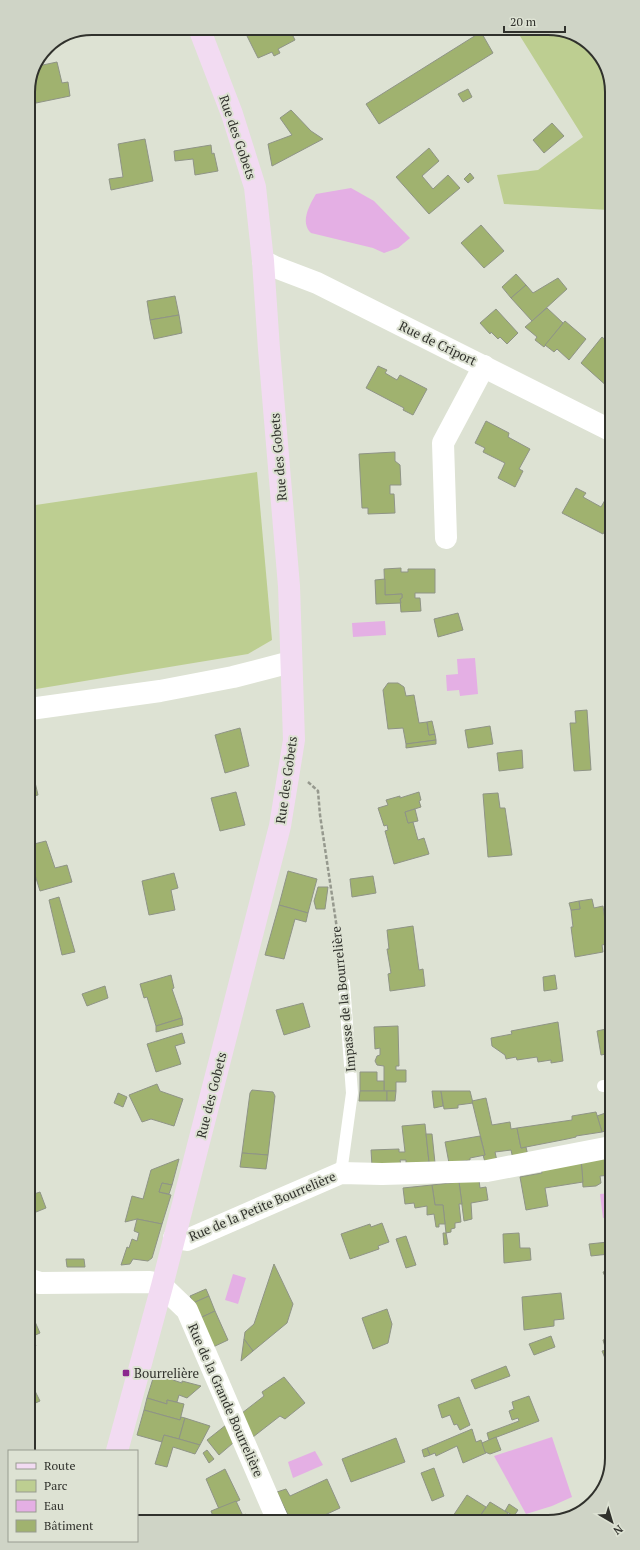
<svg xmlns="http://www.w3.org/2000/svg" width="640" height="1550" font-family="'PT Serif',serif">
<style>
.green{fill:#bdce91}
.water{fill:#e4afe4}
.building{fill:#a0b26f;stroke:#8f9486}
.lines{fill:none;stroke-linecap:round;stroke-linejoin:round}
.path{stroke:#96998e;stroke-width:2.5;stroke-dasharray:4 2;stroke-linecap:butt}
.service{stroke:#fff;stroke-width:12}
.minor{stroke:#fff;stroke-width:22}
.secondary{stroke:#f2dbf2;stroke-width:22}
.poi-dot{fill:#8b278e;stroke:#dde2d3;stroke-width:1.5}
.labels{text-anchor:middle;stroke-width:4;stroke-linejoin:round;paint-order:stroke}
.street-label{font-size:13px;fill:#30312c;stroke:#dde2d3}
.poi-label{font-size:13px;fill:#30312c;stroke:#dde2d3;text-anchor:start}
.rim{fill:none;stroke:#30312c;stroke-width:2}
</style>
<rect width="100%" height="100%" fill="#dde2d3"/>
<g class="green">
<polygon points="515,28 552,28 587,41 609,72 609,210 504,204 497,175 538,170 583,137"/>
<polygon points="257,472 272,640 248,654 30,690 29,506"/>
</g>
<g class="water">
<path d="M351,188L374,201L410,238L398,248L384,253L373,248L311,233C300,222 309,206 316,194Z"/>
<polygon points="385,621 386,635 353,637 352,623"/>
<polygon points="475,658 478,694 460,696 459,690 447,691 446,675 458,674 457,659"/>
<polygon points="611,1193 611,1217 603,1218 600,1194"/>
<polygon points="233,1274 246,1278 238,1304 225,1300"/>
<polygon points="552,1437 572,1497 552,1506 526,1514 494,1456"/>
<polygon points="315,1451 323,1465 293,1478 288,1462"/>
</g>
<g class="building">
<polygon points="243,28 289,28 295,40 278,49 280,53 274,56 272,52 258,58"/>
<polygon points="481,32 493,53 379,124 366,104"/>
<polygon points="57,62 62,83 68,82 70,96 36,103 31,83 38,66"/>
<polygon points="468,89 472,97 463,102 458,94"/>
<polygon points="291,110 311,131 323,139 272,166 268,144 292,135 280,118"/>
<polygon points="552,123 564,136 544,153 533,140"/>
<polygon points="145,139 153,181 111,190 109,179 123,177 118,144"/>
<polygon points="211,145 212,154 214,153 218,171 195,175 193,159 175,161 174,151"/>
<polygon points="429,148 439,161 422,176 433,189 448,175 460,188 429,214 396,177"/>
<polygon points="470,173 474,178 468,183 464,179"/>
<polygon points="481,225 504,251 484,268 461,243"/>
<polygon points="516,274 526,285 511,298 502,287"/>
<polygon points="558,278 567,289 532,321 511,298 526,285 533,293"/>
<polygon points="175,296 179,315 150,320 147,301"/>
<polygon points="547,308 563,323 544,347 535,340 537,337 525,327"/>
<polygon points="496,309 518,333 507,344 500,337 498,339 491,332 490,334 480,323"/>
<polygon points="179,315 182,333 154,339 150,320"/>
<polygon points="565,321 586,339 569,360 557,349 554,352 545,345"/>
<polygon points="602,337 609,343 609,388 581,363"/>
<polygon points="378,366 387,370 385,373 397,380 400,375 427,389 413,415 403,410 404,408 366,388"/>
<polygon points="486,421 509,433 508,437 530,449 519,469 523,471 515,487 498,478 505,463 483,452 485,448 475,443"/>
<polygon points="395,452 395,461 400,465 401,485 390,485 390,494 394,494 395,513 368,514 368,508 362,508 359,454"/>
<polygon points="576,488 586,493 583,497 601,507 605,500 610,503 610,521 603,534 562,513"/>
<polygon points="401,568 401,572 408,572 408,569 435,569 435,593 415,593 415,598 420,598 421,611 401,612 400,599 402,598 402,594 385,595 384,569"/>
<polygon points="385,579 385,595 402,594 402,598 400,599 401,603 376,604 375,580"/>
<polygon points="458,613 463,630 438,637 434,619"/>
<polygon points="388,683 398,683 404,687 406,696 414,695 419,723 427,722 429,735 435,734 436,740 406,744 403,728 388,729 383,690"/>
<polygon points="587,710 591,770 574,771 570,723 576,723 575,711"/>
<polygon points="432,721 435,734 429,735 427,722"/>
<polygon points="490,726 493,744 468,748 465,730"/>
<polygon points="240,728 249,766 225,773 215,735"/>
<polygon points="436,740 436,744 406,748 406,744"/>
<polygon points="522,750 523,768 499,771 497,753"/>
<polygon points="34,778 38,795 30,797 30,780"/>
<polygon points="236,792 245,825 220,831 211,798"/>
<polygon points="419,792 421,800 419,801 421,807 405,812 408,823 413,822 418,840 424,838 429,854 394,864 385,831 388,830 387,825 384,826 378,808 388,805 386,800 400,796 400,798"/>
<polygon points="498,793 500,808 505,808 512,855 488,857 483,794"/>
<polygon points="415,809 418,821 408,823 405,812"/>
<polygon points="46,841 55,868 67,865 72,882 40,891 30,859 30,845"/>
<polygon points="288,871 317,879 308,913 279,905"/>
<polygon points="174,873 178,888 171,890 175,910 149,915 142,881"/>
<polygon points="373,876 376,893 352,897 350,879"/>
<polygon points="318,887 328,887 325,909 316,909 314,901"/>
<polygon points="59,897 75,952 62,955 49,900"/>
<polygon points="592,899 594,908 603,906 606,927 611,926 611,943 602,945 603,952 575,957 571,927 573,927 571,910 580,909 579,901"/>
<polygon points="579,901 580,909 571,910 569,903"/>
<polygon points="279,905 308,913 306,922 295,919 284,959 265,955"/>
<polygon points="413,926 419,970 423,969 425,986 390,991 388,974 391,973 387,949 389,949 387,930"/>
<polygon points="30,938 35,959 30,961"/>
<polygon points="171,975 174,988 172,989 182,1018 156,1026 147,997 144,998 140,984"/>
<polygon points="555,975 557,989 544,991 543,977"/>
<polygon points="105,986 108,998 87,1006 82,994"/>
<polygon points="303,1003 310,1027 284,1035 276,1010"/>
<polygon points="182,1018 183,1025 156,1032 156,1026"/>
<polygon points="558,1022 563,1061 551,1063 551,1060 538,1062 537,1057 517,1060 516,1057 506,1059 505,1055 492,1046 491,1038 512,1034 511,1031"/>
<polygon points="398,1026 399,1066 396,1066 396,1070 406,1070 406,1082 396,1082 396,1091 384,1091 384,1066 377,1065 375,1061 377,1056 380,1055 380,1048 375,1049 374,1027"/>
<polygon points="611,1026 611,1045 609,1045 611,1053 601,1055 597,1031 606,1029 606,1027"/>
<polygon points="182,1033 185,1043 175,1046 181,1064 156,1072 147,1044"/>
<polygon points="360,1072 377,1072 377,1081 384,1081 384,1091 360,1091"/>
<polygon points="157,1084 160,1091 183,1099 174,1126 151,1119 142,1122 129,1095"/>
<polygon points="252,1090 273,1092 275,1096 268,1155 242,1153 250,1093"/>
<polygon points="360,1091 387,1091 387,1101 359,1101"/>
<polygon points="387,1091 396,1091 395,1101 387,1101"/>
<polygon points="432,1091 441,1091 443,1106 434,1108"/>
<polygon points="441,1091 470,1091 473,1103 458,1105 458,1108 444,1109"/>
<polygon points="118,1093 127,1097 123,1107 114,1103"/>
<polygon points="486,1098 492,1125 510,1122 511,1129 517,1128 521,1148 526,1147 528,1156 513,1159 511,1150 495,1152 497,1161 485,1162 483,1155 485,1155 472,1101"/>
<polygon points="611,1111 611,1129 602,1132 597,1116"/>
<polygon points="596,1112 602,1132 576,1136 576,1137 567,1139 521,1148 517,1128 572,1120 572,1116"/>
<polygon points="425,1124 429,1162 406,1164 406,1160 400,1160 401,1165 372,1166 371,1150 399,1149 399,1152 405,1152 402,1126"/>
<polygon points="426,1134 432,1134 435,1163 429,1162"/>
<polygon points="480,1136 485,1155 470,1158 470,1160 449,1163 445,1142"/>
<polygon points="242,1153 268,1155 266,1169 240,1167"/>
<polygon points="611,1155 611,1175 600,1176 601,1183 596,1186 583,1187 581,1159"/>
<polygon points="179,1159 172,1185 162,1183 159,1192 171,1195 162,1224 137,1219 125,1222 132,1196 143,1199 151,1170"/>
<polygon points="581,1159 583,1182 545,1188 548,1206 526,1210 520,1177 542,1173 541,1167"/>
<polygon points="479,1180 480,1188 486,1187 488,1200 471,1203 472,1219 464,1221 459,1182"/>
<polygon points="459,1182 462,1204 459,1204 461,1222 455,1223 455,1228 451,1229 451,1232 446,1233 443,1205 435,1205 432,1185"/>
<polygon points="162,1183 172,1185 169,1194 159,1192"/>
<polygon points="432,1185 435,1205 443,1205 445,1224 439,1224 439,1227 436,1227 434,1214 427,1215 427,1206 415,1208 414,1203 405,1204 403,1188"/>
<polygon points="40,1192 46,1208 31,1214 31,1195"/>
<polygon points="137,1219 162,1224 152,1258 148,1261 133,1259 130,1264 121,1265 127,1247 129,1248 132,1239 137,1241 139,1233 134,1231"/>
<polygon points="382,1223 389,1242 378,1246 379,1249 350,1259 341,1234 370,1224 371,1227"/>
<polygon points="443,1233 446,1233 448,1244 444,1245"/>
<polygon points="519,1233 520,1248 530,1248 531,1260 504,1263 503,1234"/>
<polygon points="406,1236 416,1265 406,1268 396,1239"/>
<polygon points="608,1242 609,1254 591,1256 589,1244"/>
<polygon points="66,1259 84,1259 85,1267 67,1267"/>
<polygon points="274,1264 293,1304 287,1323 253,1351 244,1339 245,1332 254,1324"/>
<polygon points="612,1269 612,1286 609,1286 603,1272"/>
<polygon points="206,1289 209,1296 193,1303 190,1296"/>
<polygon points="561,1293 564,1319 554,1320 554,1326 524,1330 522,1297"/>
<polygon points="209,1296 215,1311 200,1318 193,1303"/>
<polygon points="387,1309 392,1324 388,1343 373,1349 362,1318"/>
<polygon points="215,1311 228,1340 213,1347 200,1318"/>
<polygon points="32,1315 40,1333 31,1337 36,1346 31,1348"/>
<polygon points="551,1336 555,1347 534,1355 529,1344"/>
<polygon points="612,1337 612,1367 609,1368 602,1351 606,1350 603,1340"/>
<polygon points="244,1339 253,1351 241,1361"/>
<polygon points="506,1366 510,1376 475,1389 471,1380"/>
<polygon points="155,1372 174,1377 173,1380 182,1383 182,1381 201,1386 187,1398 179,1395 177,1402 167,1400 167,1404 147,1398"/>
<polygon points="284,1377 305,1403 285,1419 280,1416 253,1437 242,1413 264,1396 262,1392"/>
<polygon points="31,1383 40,1401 31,1405"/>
<polygon points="529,1396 539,1421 489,1440 487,1433 519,1421 518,1418 512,1420 509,1411 514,1409 512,1402"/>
<polygon points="459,1397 470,1425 460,1430 457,1424 454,1425 450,1415 442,1418 438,1405"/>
<polygon points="147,1398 167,1404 167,1400 184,1404 180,1420 144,1410"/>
<polygon points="144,1410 180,1420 181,1417 185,1418 179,1439 164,1435 162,1442 137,1435"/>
<polygon points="185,1418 210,1426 200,1445 179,1439"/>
<polygon points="226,1425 233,1443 219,1455 207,1440"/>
<polygon points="472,1429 476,1442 481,1440 486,1453 463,1463 457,1446 436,1456 435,1453 430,1455 427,1448"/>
<polygon points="164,1435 179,1439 200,1445 195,1454 173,1447 167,1467 155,1464"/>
<polygon points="496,1437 501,1450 490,1454 485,1452 482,1443"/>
<polygon points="396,1438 405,1462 351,1482 342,1459"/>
<polygon points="427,1448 430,1455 424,1457 422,1450"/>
<polygon points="207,1450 214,1459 209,1463 203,1453"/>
<polygon points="434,1468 444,1496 432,1501 421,1473"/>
<polygon points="225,1469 240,1500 219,1509 206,1479"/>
<polygon points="327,1479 340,1508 314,1520 308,1520 307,1517 299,1520 291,1521 277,1492 286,1489 290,1496"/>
<polygon points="467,1495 486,1507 478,1519 451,1519"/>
<polygon points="236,1501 243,1516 246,1514 248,1521 215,1521 211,1511"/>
<polygon points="490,1502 508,1513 504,1519 478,1519"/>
<polygon points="509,1504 518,1510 514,1516 505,1511"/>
</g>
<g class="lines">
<polyline class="path" points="308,782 318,791 320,815 343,969"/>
<g class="service">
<polyline points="603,1086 611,1086"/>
<polyline points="341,1173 352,1093 344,983"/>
</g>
<g class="minor">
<polyline points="263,261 275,267 317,283 610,430"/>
<polyline points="446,538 443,443 484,366"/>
<polyline points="30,709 160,691 233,677 291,662"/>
<polyline points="174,1238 187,1240 341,1173 382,1174 487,1171 611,1147"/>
<polyline points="31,1280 40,1283 150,1282 162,1286 187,1310 278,1521"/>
</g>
<polyline class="secondary" points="117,1451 162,1286 280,826 294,740 289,586 269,349 263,261 255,187 232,114 199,28"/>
</g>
<rect class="poi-dot" x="122" y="1369" width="8" height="8" rx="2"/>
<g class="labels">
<g class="street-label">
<text transform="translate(238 137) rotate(71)" y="5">Rue des Gobets</text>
<text transform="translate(438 343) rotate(26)" y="5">Rue de Criport</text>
<text transform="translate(278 457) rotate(-95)" y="5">Rue des Gobets</text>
<text transform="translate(286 780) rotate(-82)" y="5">Rue des Gobets</text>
<text transform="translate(343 999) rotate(-96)" y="5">Impasse de la Bourrelière</text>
<text transform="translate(211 1095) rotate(-76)" y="5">Rue des Gobets</text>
<text transform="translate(262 1206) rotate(-23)" y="5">Rue de la Petite Bourrelière</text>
<text transform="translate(226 1400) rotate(66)" y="5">Rue de la Grande Bourrelière</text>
</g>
<g class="poi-label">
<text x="134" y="1378">Bourrelière</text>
</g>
</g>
<path d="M0 0H640V1550H0ZM92 35H548A57 57 0 0 1 605 92V1458A57 57 0 0 1 548 1515H92A57 57 0 0 1 35 1458V92A57 57 0 0 1 92 35Z" fill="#cfd4c6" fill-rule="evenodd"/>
<path class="rim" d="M92 35H548A57 57 0 0 1 605 92V1458A57 57 0 0 1 548 1515H92A57 57 0 0 1 35 1458V92A57 57 0 0 1 92 35Z"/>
<rect x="8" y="1450" width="130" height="92" fill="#dde2d3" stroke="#989b90"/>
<rect x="16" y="1463" width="20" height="6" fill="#f2dbf2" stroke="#989b90"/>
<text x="44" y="1470" font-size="12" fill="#30312c">Route</text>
<rect x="16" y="1480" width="20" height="12" fill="#bdce91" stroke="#989b90"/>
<text x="44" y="1490" font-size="12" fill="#30312c">Parc</text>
<rect x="16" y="1500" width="20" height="12" fill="#e4afe4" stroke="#989b90"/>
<text x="44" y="1510" font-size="12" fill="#30312c">Eau</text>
<rect x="16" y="1520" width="20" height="12" fill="#a0b26f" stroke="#989b90"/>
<text x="44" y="1530" font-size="12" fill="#30312c">Bâtiment</text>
<g transform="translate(612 1522) rotate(142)" stroke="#dde2d3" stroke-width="3" paint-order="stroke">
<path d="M0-3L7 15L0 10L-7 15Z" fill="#30312c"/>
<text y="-6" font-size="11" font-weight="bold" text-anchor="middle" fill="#30312c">N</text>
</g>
<path d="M504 26v6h61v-6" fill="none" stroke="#30312c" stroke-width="2"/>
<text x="510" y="26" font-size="12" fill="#30312c" stroke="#dde2d3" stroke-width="3" paint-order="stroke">20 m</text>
</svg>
